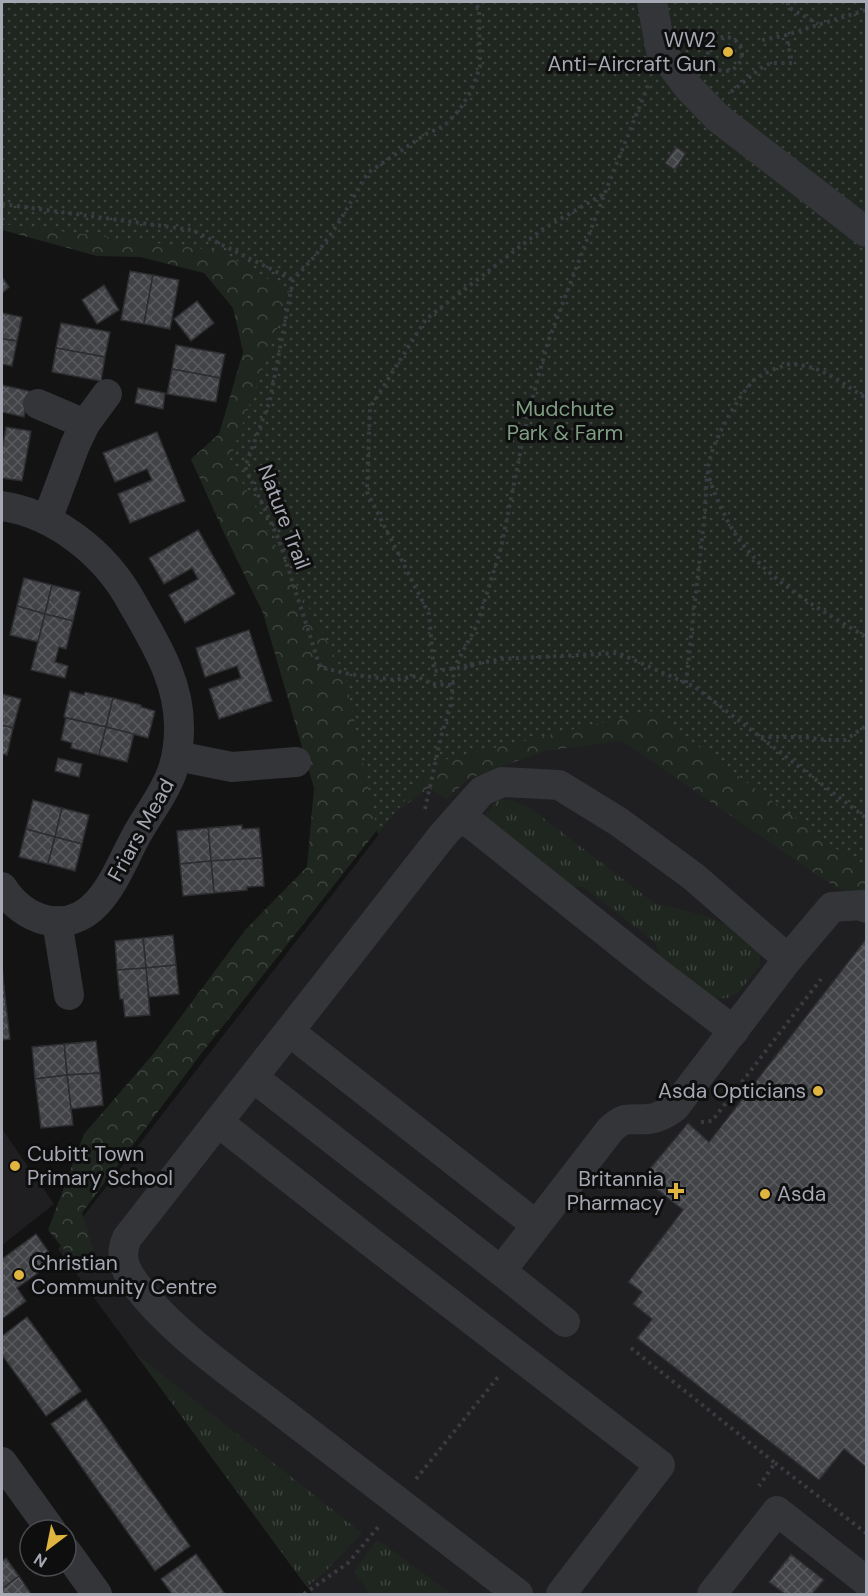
<svg xmlns="http://www.w3.org/2000/svg" width="868" height="1596" font-family="'DM Sans',sans-serif">
<style>
.built{fill:#1f1f21}
.grass{fill:url(#grass-tufts)}
.forest{fill:url(#forest-crowns)}
.park{fill:url(#park-dots)}
.building{fill:url(#building-cross-hatch);stroke:#2d2d30;stroke-width:1.5}
.lines{fill:none;stroke-linecap:round;stroke-linejoin:round}
.path{stroke:#3a3b40;stroke-width:4;stroke-dasharray:3 4.5;stroke-linecap:butt}
.minor{stroke:#343539;stroke-width:30}
.poi-dot{fill:#dfb53f;stroke:#0e0e0f;stroke-width:2}
.labels{text-anchor:middle;stroke-width:6;stroke-linejoin:round;paint-order:stroke}
.poi-label{font-size:21px;fill:#a6a9b3;stroke:#0e0e0f;text-anchor:end}
.park-label{font-size:21px;fill:#7e9d82;stroke:#0e0e0f}
.street-label{font-size:21px;fill:#a6a9b3;stroke:#0e0e0f}
</style>
<defs>
<pattern id="grass-tufts" width="24" height="20" patternUnits="userSpaceOnUse" patternTransform="scale(1.5)"><rect width="24" height="20" fill="#1f2620"/><path d="M3 7l-1-3M5 7V3M7 7l1-3M15 17l-1-3M17 17v-4M19 17l1-3" fill="none" stroke="#3d433e"/></pattern>
<pattern id="forest-crowns" width="20" height="18" patternUnits="userSpaceOnUse" patternTransform="scale(1.5)"><rect width="20" height="18" fill="#1f2620"/><path d="M2 6a3 3 0 1 1 6 0M12 15a3 3 0 1 1 6 0" fill="none" stroke="#3d433e"/></pattern>
<pattern id="park-dots" width="8" height="8" patternUnits="userSpaceOnUse" patternTransform="scale(1.5)"><rect width="8" height="8" fill="#1f2620"/><path d="M2 2h.1M6 6h.1" fill="none" stroke="#3d433e" stroke-width="1.8" stroke-linecap="round"/></pattern>
<pattern id="building-cross-hatch" width="8" height="8" patternUnits="userSpaceOnUse" patternTransform="scale(1.5)"><rect width="8" height="8" fill="#424347"/><path d="M0 0l8 8M0 8l8-8" fill="none" stroke="#5a5b5f"/></pattern>
</defs>
<rect width="100%" height="100%" fill="#131314"/>
<g class="built">
<polygon points="650,711 866,872 866,1594 312,1594 58,1249 434,763"/>
<polygon points="2,1129 54,1204 2,1245"/>
</g>
<g class="grass">
<polygon points="499,799 512,801 529,807 654,903 706,916 729,926 755,945 760,956 760,965 739,992 727,998 714,999 662,964 655,942 583,887 564,887 481,819"/>
<polygon points="136,1354 362,1533 325,1572 307,1587"/>
<polygon points="376,1541 384,1544 451,1594 370,1594 354,1572"/>
</g>
<polygon class="forest" points="2,152 290,250 452,679 866,742 866,904 820,877 622,741 544,751 468,779 447,799 429,788 386,819 201,1054 82,1213 93,1249 76,1264 48,1230 84,1134 154,1053 246,929 307,867 314,788 263,613 224,533 191,459 219,434 243,352 233,308 204,273 140,257 97,256 2,230"/>
<polygon class="park" points="2,2 866,2 866,871 651,711 435,762 378,835 345,676 230,459 290,292 220,251 2,224"/>
<g class="building">
<polygon points="676,147 686,153 675,170 665,163"/>
<polygon points="130,271 153,275 144,324 121,320"/>
<polygon points="153,275 179,280 170,329 144,324"/>
<polygon points="2,277 9,287 2,293"/>
<polygon points="104,285 119,310 97,324 82,300"/>
<polygon points="197,301 214,323 191,341 174,319"/>
<polygon points="2,313 22,317 17,341 2,339"/>
<polygon points="61,323 110,332 105,357 56,348"/>
<polygon points="2,339 17,341 12,366 2,364"/>
<polygon points="176,345 225,354 220,378 172,369"/>
<polygon points="56,348 105,357 101,381 52,372"/>
<polygon points="172,369 220,378 216,402 167,394"/>
<polygon points="2,385 29,391 24,417 2,412"/>
<polygon points="138,388 165,393 163,409 135,403"/>
<polygon points="6,427 31,431 22,481 2,478 2,451"/>
<polygon points="157,432 185,501 130,523 118,494 152,480 147,469 115,482 103,453"/>
<polygon points="198,530 235,594 185,623 169,595 198,579 192,568 164,584 149,558"/>
<polygon points="24,578 52,585 45,614 17,606"/>
<polygon points="52,585 80,592 73,621 45,614"/>
<polygon points="17,606 45,614 38,642 10,635"/>
<polygon points="45,614 73,621 66,649 59,647 55,662 68,666 65,678 31,670"/>
<polygon points="249,630 272,701 219,719 209,689 241,678 237,666 205,677 196,648"/>
<polygon points="70,691 84,695 85,692 113,698 106,727 64,717"/>
<polygon points="2,694 21,699 13,728 2,725"/>
<polygon points="113,698 141,705 141,707 155,711 148,738 106,727"/>
<polygon points="66,718 106,727 99,755 71,748 72,743 61,740"/>
<polygon points="2,725 13,728 7,755 2,754"/>
<polygon points="106,727 134,734 127,762 99,755"/>
<polygon points="58,758 82,764 79,777 55,771"/>
<polygon points="33,800 62,808 55,837 26,829"/>
<polygon points="62,808 89,815 82,844 55,837"/>
<polygon points="242,825 242,829 259,828 262,858 211,861 208,828"/>
<polygon points="208,828 211,861 180,864 177,831"/>
<polygon points="26,829 55,837 48,864 19,857"/>
<polygon points="55,837 82,844 75,871 48,864"/>
<polygon points="262,858 264,886 247,887 247,890 214,893 211,861"/>
<polygon points="211,861 214,893 183,896 180,864"/>
<polygon points="173,935 176,965 146,968 143,938"/>
<polygon points="143,938 146,968 117,970 115,941"/>
<polygon points="866,939 866,1467 844,1449 819,1480 637,1338 652,1319 633,1304 642,1292 628,1282 683,1210 642,1178 688,1123 709,1142"/>
<polygon points="176,965 179,994 149,997 146,968"/>
<polygon points="2,966 5,996 2,996"/>
<polygon points="146,968 150,1015 125,1017 123,999 120,999 117,970"/>
<polygon points="2,996 5,996 10,1039 2,1040"/>
<polygon points="96,1041 100,1073 67,1075 64,1044"/>
<polygon points="64,1044 67,1075 35,1079 32,1047"/>
<polygon points="100,1073 103,1105 71,1109 67,1075"/>
<polygon points="67,1075 73,1125 41,1128 35,1079"/>
<polygon points="36,1234 55,1261 17,1288 26,1301 2,1319 2,1259"/>
<polygon points="27,1317 81,1391 46,1416 2,1355 2,1336"/>
<polygon points="86,1399 190,1546 155,1571 51,1424"/>
<polygon points="196,1554 225,1594 172,1594 161,1579"/>
<polygon points="791,1554 824,1580 812,1594 785,1594 769,1582"/>
<polygon points="6,1558 19,1576 2,1589 2,1561"/>
<polygon points="19,1576 31,1594 2,1594 2,1589"/>
</g>
<g class="lines">
<g class="path">
<polyline points="788,2 788,7 818,24"/>
<circle cx="725" cy="54" r="17"/>
<polyline points="762,40 786,35 866,10"/>
<polyline points="731,92 761,68 771,63 792,63 786,35"/>
<polyline points="2,204 192,230 293,280"/>
<path d="M864,397C839,381 822,366 791,364C785,364 759,375 754,380C738,396 710,445 708,468C707,482 729,526 738,538C769,582 821,610 866,637"/>
<polyline points="473,665 467,669 464,667 434,671 429,614 367,492 370,408 426,319 543,229 602,195"/>
<polyline points="464,666 501,659 618,653 695,687 866,818"/>
<polyline points="686,683 705,511 707,473"/>
<polyline points="451,685 432,684 416,676 395,680 349,674 320,667 279,540 245,467 270,400 293,280 315,256 338,224 364,179 369,172 426,134 444,126 460,109 471,91 480,67 479,8 472,2"/>
<polyline points="761,737 803,737 827,740 845,740 866,726"/>
<polyline points="425,809 441,737 451,704 454,668 477,625 501,548 528,414 548,342 604,195 649,83"/>
<polyline points="701,1122 712,1121 821,979"/>
<polyline points="631,1348 775,1463 759,1486"/>
<polyline points="775,1463 866,1533"/>
<polyline points="416,1479 498,1377"/>
<polyline points="304,1594 348,1563 380,1525"/>
</g>
<g class="minor">
<polyline points="652,2 661,51 688,87 718,118 866,232"/>
<polyline points="38,404 85,424"/>
<path d="M2,506C55,514 104,553 130,599C153,640 180,680 179,729C179,778 158,797 136,836C124,858 114,885 97,903C67,936 23,921 2,887"/>
<polyline points="47,520 75,445 85,424 107,394"/>
<polyline points="177,756 232,767 296,762"/>
<polyline points="459,817 474,826 659,974 734,1031"/>
<polyline points="57,921 69,995"/>
<polyline points="290,1032 536,1225"/>
<path d="M254,1078L501,1271L610,1130C627,1114 629,1121 649,1119C659,1118 667,1113 675,1107L788,959L832,907L863,905L866,908"/>
<polyline points="218,1122 368,1240 660,1465 561,1594"/>
<polyline points="501,1271 565,1322"/>
<polyline points="2,1462 51,1530"/>
<polyline points="66,1551 97,1594"/>
<path d="M518,1594C439,1534 361,1473 283,1413C235,1376 162,1326 130,1276C122,1263 121,1252 127,1238L442,836L482,791L502,782L559,785L619,822L694,877L788,959"/>
<polyline points="712,1594 777,1511 866,1581"/>
</g>
</g>
<g class="poi-dot">
<circle cx="728" cy="52" r="6"/>
<circle cx="818" cy="1091" r="6"/>
<circle cx="15" cy="1166" r="6"/>
<path d="M673 1182h6v6h6v6h-6v6h-6v-6h-6v-6h6z"/>
<circle cx="765" cy="1194" r="6"/>
<circle cx="19" cy="1275" r="6"/>
</g>
<g class="labels">
<g class="poi-label">
<text x="716" y="47">WW2<tspan x="716" dy="24">Anti-Aircraft Gun</tspan></text>
<text x="806" y="1098">Asda Opticians</text>
<text x="27" y="1161" text-anchor="start">Cubitt Town<tspan x="27" dy="24">Primary School</tspan></text>
<text x="664" y="1186">Britannia<tspan x="664" dy="24">Pharmacy</tspan></text>
<text x="777" y="1201" text-anchor="start">Asda</text>
<text x="31" y="1270" text-anchor="start">Christian<tspan x="31" dy="24">Community Centre</tspan></text>
</g>
<g class="park-label">
<text x="565" y="416">Mudchute<tspan x="565" dy="24">Park &amp; Farm</tspan></text>
</g>
<g class="street-label">
<text transform="translate(284 517) rotate(69)" y="7">Nature Trail</text>
<text transform="translate(141 830) rotate(-61)" y="7">Friars Mead</text>
</g>
</g>
<rect width="868" height="1596" fill="none" stroke="#a6a9b3" stroke-width="6"/>
<g transform="translate(48 1548) rotate(212)"><circle r="28" fill="#0e0e0f" stroke="#4b4c51" stroke-width="1.5"/>
<path d="M0-4.5L10 22L0 15L-10 22Z" fill="#dfb53f"/>
<text y="-9" font-size="16" font-weight="bold" text-anchor="middle" fill="#a6a9b3">N</text>
</g>
</svg>
